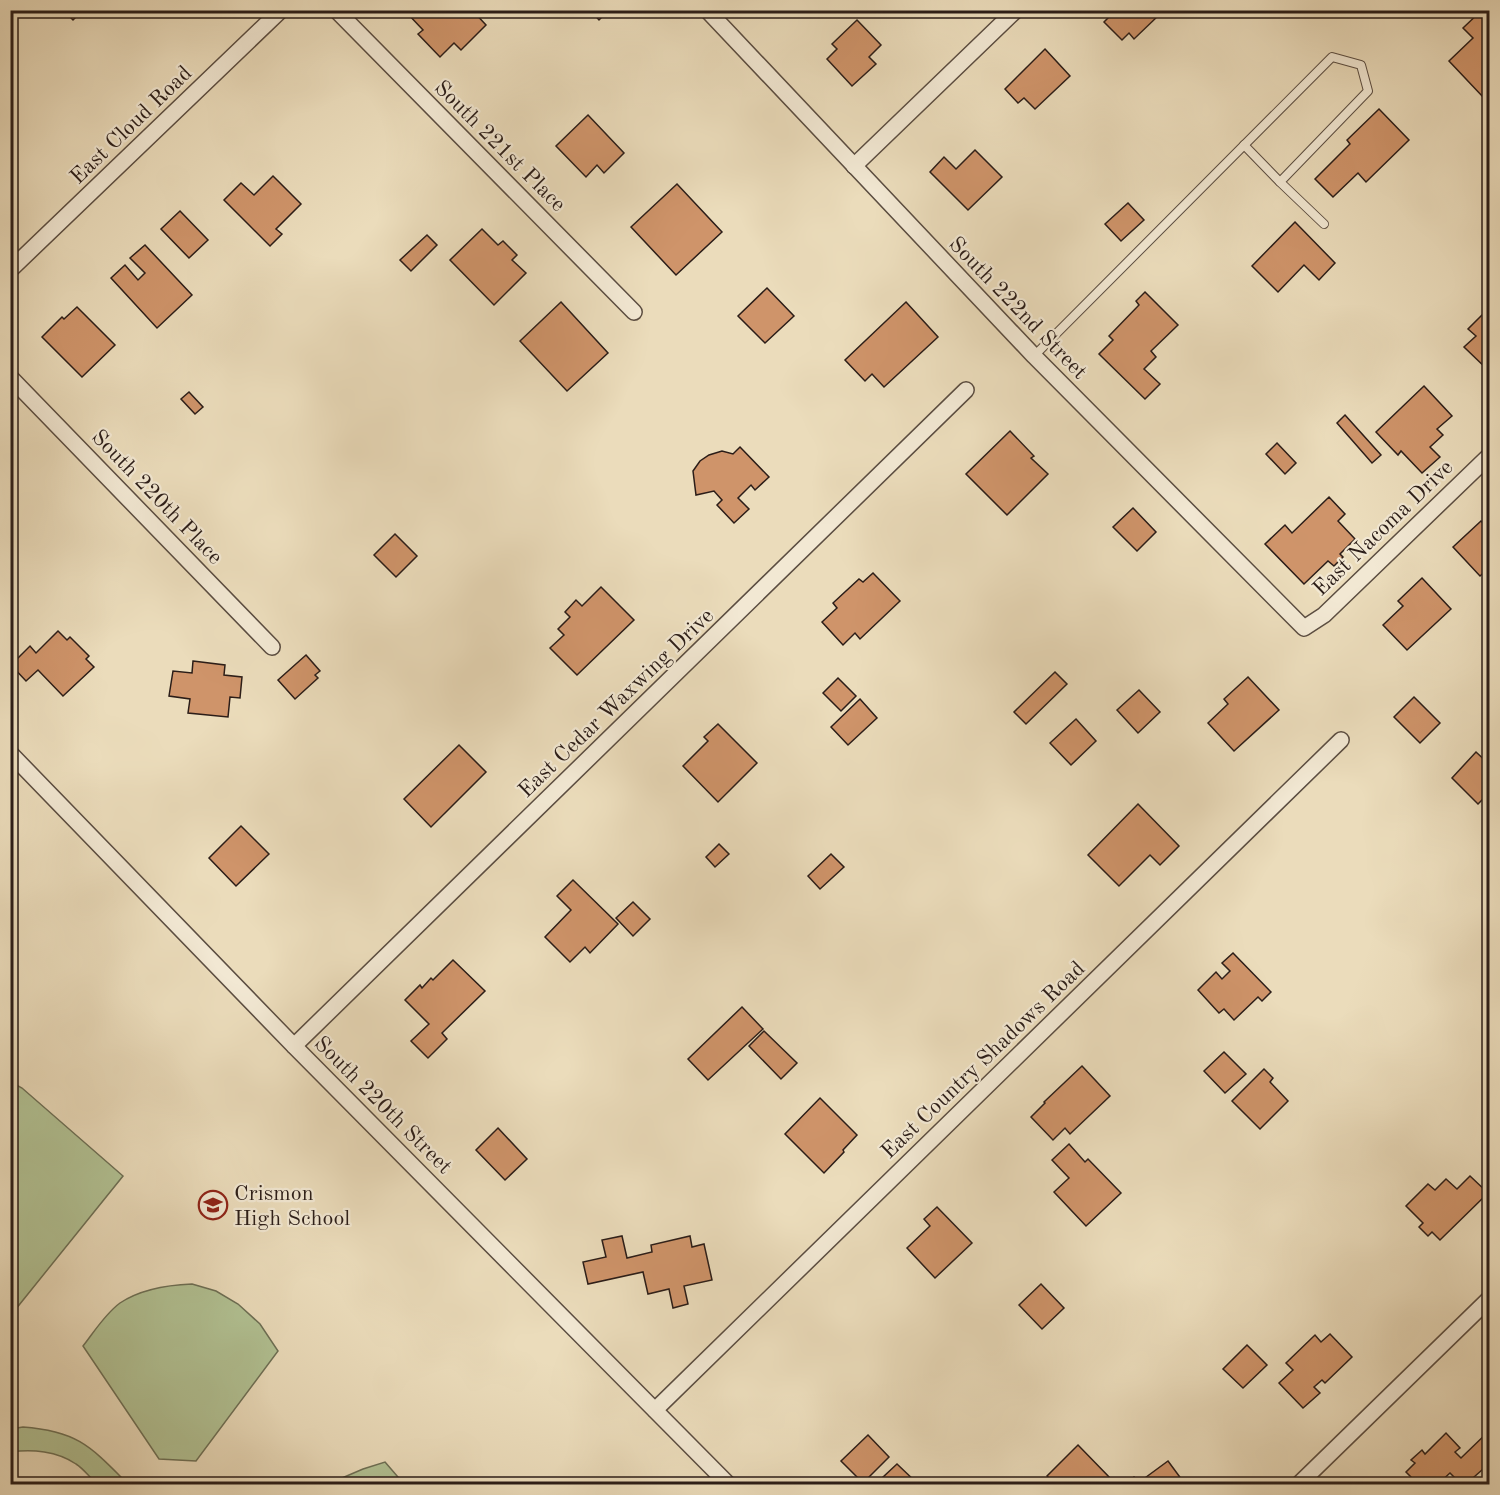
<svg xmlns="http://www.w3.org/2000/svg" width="1500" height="1495" font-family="'Old Standard TT',serif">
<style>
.green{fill:#b2c294;stroke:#6e7056;stroke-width:1.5}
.building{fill:#cf946a;stroke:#2b1d18;stroke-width:1.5}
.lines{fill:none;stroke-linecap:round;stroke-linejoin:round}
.lane-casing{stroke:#5b4d41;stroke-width:10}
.street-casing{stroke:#5b4d41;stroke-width:18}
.lane{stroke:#f2e8d3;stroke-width:8}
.street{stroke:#f2e8d3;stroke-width:15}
.labels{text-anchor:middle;stroke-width:4.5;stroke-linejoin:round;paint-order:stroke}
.street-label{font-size:22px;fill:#2b1d18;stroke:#f2e8d3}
.poi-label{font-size:22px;fill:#2b1d18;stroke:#f2e8d3;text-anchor:start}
</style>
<rect width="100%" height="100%" fill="#ebdcbb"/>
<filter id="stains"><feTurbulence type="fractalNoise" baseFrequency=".00333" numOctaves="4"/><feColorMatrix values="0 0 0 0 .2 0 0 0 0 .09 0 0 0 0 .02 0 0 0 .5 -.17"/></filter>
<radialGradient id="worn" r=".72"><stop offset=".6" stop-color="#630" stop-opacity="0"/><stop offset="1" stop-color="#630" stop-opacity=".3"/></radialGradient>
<g class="green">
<polygon points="11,1082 22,1088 123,1176 11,1315"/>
<path d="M192,1284L216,1291L238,1304L260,1324L278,1351L196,1461L159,1459L83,1346C94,1332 105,1314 120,1303C141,1289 167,1285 192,1284Z"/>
<path d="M23,1427C78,1431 91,1447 128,1484H97C90,1478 84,1469 76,1464C57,1451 32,1449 11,1452V1429Z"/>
<polygon points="385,1462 404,1484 328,1484 363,1469"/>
</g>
<g class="building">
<polygon points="63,10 83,10 73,20"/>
<polygon points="410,10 472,10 486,25 461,50 454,43 440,57 418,34 423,30 407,13"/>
<polygon points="590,10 609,10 599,20"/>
<polygon points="1116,10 1154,10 1159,15 1134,39 1129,33 1122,40 1104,22"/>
<polygon points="1482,10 1490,10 1490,91 1483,97 1449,61 1473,38 1463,28"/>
<polygon points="857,20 881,45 869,57 876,64 852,86 827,59 837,49 832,44"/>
<polygon points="1045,49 1070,76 1035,109 1024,98 1018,103 1005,89"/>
<polygon points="1379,109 1409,140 1366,182 1358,173 1333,197 1315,179 1350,144 1347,140"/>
<polygon points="588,115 624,153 604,173 597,165 586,177 556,146"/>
<polygon points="975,150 1002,177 968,210 930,172 944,157 956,169"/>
<polygon points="273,176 301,204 276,229 282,234 270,246 224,200 241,183 254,195"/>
<polygon points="677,184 722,232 676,275 631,227"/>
<polygon points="1128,203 1144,220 1121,241 1105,224"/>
<polygon points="180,211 208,240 189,258 161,229"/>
<polygon points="1295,222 1335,263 1319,280 1304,265 1278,292 1252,266"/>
<polygon points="482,229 498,245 503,241 517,255 512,260 526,273 494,305 450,260"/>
<polygon points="427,235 437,245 411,271 400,260"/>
<polygon points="145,245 192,295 157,328 111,278 125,265 138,280 145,273 130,258"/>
<polygon points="767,288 794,316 765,343 738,316"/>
<polygon points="1145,292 1178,325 1151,351 1156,357 1144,369 1160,384 1145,399 1099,354 1113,340 1109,336 1139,305 1136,301"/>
<polygon points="561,302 608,353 567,391 520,341"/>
<polygon points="906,302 938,337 884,387 872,374 865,381 845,360"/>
<polygon points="77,307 115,345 82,377 42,337 62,317 64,319"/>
<polygon points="1484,313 1490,318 1489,371 1464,347 1476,336 1468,329"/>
<polygon points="1424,386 1452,416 1437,429 1443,435 1430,447 1440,457 1422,473 1401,451 1398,455 1376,432"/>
<polygon points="189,392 203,407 195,414 181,399"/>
<polygon points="1345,415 1381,455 1372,463 1337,423"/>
<polygon points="1010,431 1034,456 1031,458 1048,474 1007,515 966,474"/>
<polygon points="1277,443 1296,463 1285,474 1266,454"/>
<polygon points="740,447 769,477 755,490 751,485 738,498 749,509 734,523 717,505 722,500 714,491 696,495 693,471 700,461 709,455 722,451 733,454"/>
<polygon points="1329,497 1345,514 1338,521 1355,539 1340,554 1343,557 1334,566 1328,561 1304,584 1265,544 1285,525 1292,533"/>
<polygon points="1133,508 1156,532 1137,551 1113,527"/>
<polygon points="1490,520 1490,567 1480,576 1453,547 1481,521 1485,525"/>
<polygon points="395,534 417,556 396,577 374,555"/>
<polygon points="873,573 900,601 860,639 855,633 843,645 822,622 837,608 833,603 859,579 863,582"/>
<polygon points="1422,578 1451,609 1407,650 1383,625 1403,606 1398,601"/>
<polygon points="601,587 634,620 577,675 550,648 564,635 558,629 570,617 565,612 576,600 582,606"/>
<polygon points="58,631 67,640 70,637 89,656 86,659 94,667 63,696 38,670 26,681 11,665 30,646 36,653"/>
<polygon points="306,655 320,671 315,675 318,678 295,699 278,680"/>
<polygon points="193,661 225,665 224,675 242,677 240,698 230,697 228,717 188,713 190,699 169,696 173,671 192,673"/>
<polygon points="1055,672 1067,684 1026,724 1014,712"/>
<polygon points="1248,677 1279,710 1234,751 1208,723 1228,704 1224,699"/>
<polygon points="838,678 856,696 841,711 823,693"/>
<polygon points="1139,690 1160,712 1138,733 1117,710"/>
<polygon points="1414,697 1440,723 1420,743 1394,717"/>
<polygon points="860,699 877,718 848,745 831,727"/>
<polygon points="1076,719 1096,741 1071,765 1050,743"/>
<polygon points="718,724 757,763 718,802 683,766 708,741 704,737"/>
<polygon points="459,745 486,772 431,827 404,799"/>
<polygon points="1476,752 1490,765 1490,792 1478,804 1452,778"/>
<polygon points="1138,804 1179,846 1160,865 1150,855 1119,886 1088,855"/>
<polygon points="241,826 269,854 236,886 209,858"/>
<polygon points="719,844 729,854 715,867 706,857"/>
<polygon points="831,854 844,867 820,889 808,876"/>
<polygon points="573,880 618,924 590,953 585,947 570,962 545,937 571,910 557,896"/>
<polygon points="633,902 650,919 633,936 616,918"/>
<polygon points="1233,953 1271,992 1262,1001 1258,997 1234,1020 1224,1009 1219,1013 1198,990 1216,972 1222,979 1230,971 1222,963"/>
<polygon points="453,960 485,991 442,1033 447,1039 428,1058 411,1041 429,1024 405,1000 420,985 422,988 431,978 433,980"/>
<polygon points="742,1007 763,1029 708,1080 688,1059"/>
<polygon points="764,1031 797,1063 781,1079 749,1046"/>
<polygon points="1224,1052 1246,1074 1225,1093 1204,1071"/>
<polygon points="1082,1066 1110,1096 1070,1134 1065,1128 1053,1140 1031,1117 1045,1103 1044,1102"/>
<polygon points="1264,1069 1273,1078 1270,1082 1288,1101 1260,1129 1232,1101"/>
<polygon points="820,1098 857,1135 843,1150 844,1152 824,1173 785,1134"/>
<polygon points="498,1128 527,1159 505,1180 476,1150"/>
<polygon points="1069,1144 1085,1162 1088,1159 1121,1193 1086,1226 1054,1192 1069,1178 1052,1160"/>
<polygon points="1470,1176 1488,1193 1440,1240 1432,1232 1428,1236 1419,1227 1423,1223 1406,1206 1428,1184 1435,1190 1446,1179 1457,1189"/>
<polygon points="937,1207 972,1243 935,1278 907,1248 930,1226 924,1219"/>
<polygon points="622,1236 627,1258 652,1252 651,1245 690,1236 692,1247 704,1244 712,1280 684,1286 688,1304 673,1308 669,1289 648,1294 643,1272 588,1284 583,1262 606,1257 602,1240"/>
<polygon points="1041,1284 1064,1308 1042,1329 1019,1305"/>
<polygon points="1330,1334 1352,1357 1325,1383 1322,1380 1314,1387 1320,1393 1303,1408 1279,1383 1293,1370 1286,1363 1315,1335 1321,1342"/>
<polygon points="1247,1345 1267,1365 1243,1388 1223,1369"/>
<polygon points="1490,1430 1490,1463 1474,1477 1476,1479 1470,1484 1461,1484 1450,1473 1438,1484 1418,1484 1406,1472 1415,1463 1411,1460 1422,1450 1425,1454 1446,1433 1460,1448 1455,1452 1461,1458"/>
<polygon points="868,1435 889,1457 863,1483 841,1461"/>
<polygon points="1078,1445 1111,1479 1105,1484 1055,1484 1047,1476"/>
<polygon points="1168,1461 1185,1484 1124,1484 1134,1477 1138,1483"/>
<polygon points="897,1464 918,1484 889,1484 882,1478"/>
</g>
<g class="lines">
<g class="lane-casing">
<g id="lane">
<polyline points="1244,145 1280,182"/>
<polyline points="1034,356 1332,57 1361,65 1368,91 1280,182 1324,224"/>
</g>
</g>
<g class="street-casing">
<g id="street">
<polyline points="336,10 634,312"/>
<polyline points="707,10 1034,356 1304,628 1324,615 1490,455"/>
<polyline points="854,166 1016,10"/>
<polyline points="10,270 281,10"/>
<polyline points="10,377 272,647"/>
<polyline points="10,753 294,1046 728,1484"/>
<polyline points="294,1046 966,390"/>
<polyline points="655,1410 1341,740"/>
<polyline points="1299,1484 1490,1298"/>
</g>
</g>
<use href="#lane" class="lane"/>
<use href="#street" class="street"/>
</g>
<defs>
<g id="school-ring" transform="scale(1.5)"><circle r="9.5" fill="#f2e8d3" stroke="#8f2418" stroke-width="1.5"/><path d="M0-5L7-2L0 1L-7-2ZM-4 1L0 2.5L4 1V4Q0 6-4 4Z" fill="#8f2418"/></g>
</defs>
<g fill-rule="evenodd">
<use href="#school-ring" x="213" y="1205"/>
</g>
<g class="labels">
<g class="street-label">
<text transform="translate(130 124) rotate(-44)" y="8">East Cloud Road</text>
<text transform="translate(501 145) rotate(45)" y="8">South 221st Place</text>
<text transform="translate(1019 307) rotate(46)" y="8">South 222nd Street</text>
<text transform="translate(158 496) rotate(46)" y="8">South 220th Place</text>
<text transform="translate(1382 527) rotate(-44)" y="8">East Nacoma Drive</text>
<text transform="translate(615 702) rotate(-44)" y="8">East Cedar Waxwing Drive</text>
<text transform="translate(982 1059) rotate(-44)" y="8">East Country Shadows Road</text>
<text transform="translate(384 1104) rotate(45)" y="8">South 220th Street</text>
</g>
<g class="poi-label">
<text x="234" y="1200">Crismon<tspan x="234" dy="25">High School</tspan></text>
</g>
</g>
<rect width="1500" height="1495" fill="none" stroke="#ebdcbb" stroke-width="36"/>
<rect x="12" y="12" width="1476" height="1471" fill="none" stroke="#2b1d18" stroke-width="3"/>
<rect x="18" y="18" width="1464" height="1459" fill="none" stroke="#2b1d18" stroke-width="1.5"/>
<rect width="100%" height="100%" filter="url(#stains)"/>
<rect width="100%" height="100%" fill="url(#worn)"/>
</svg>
